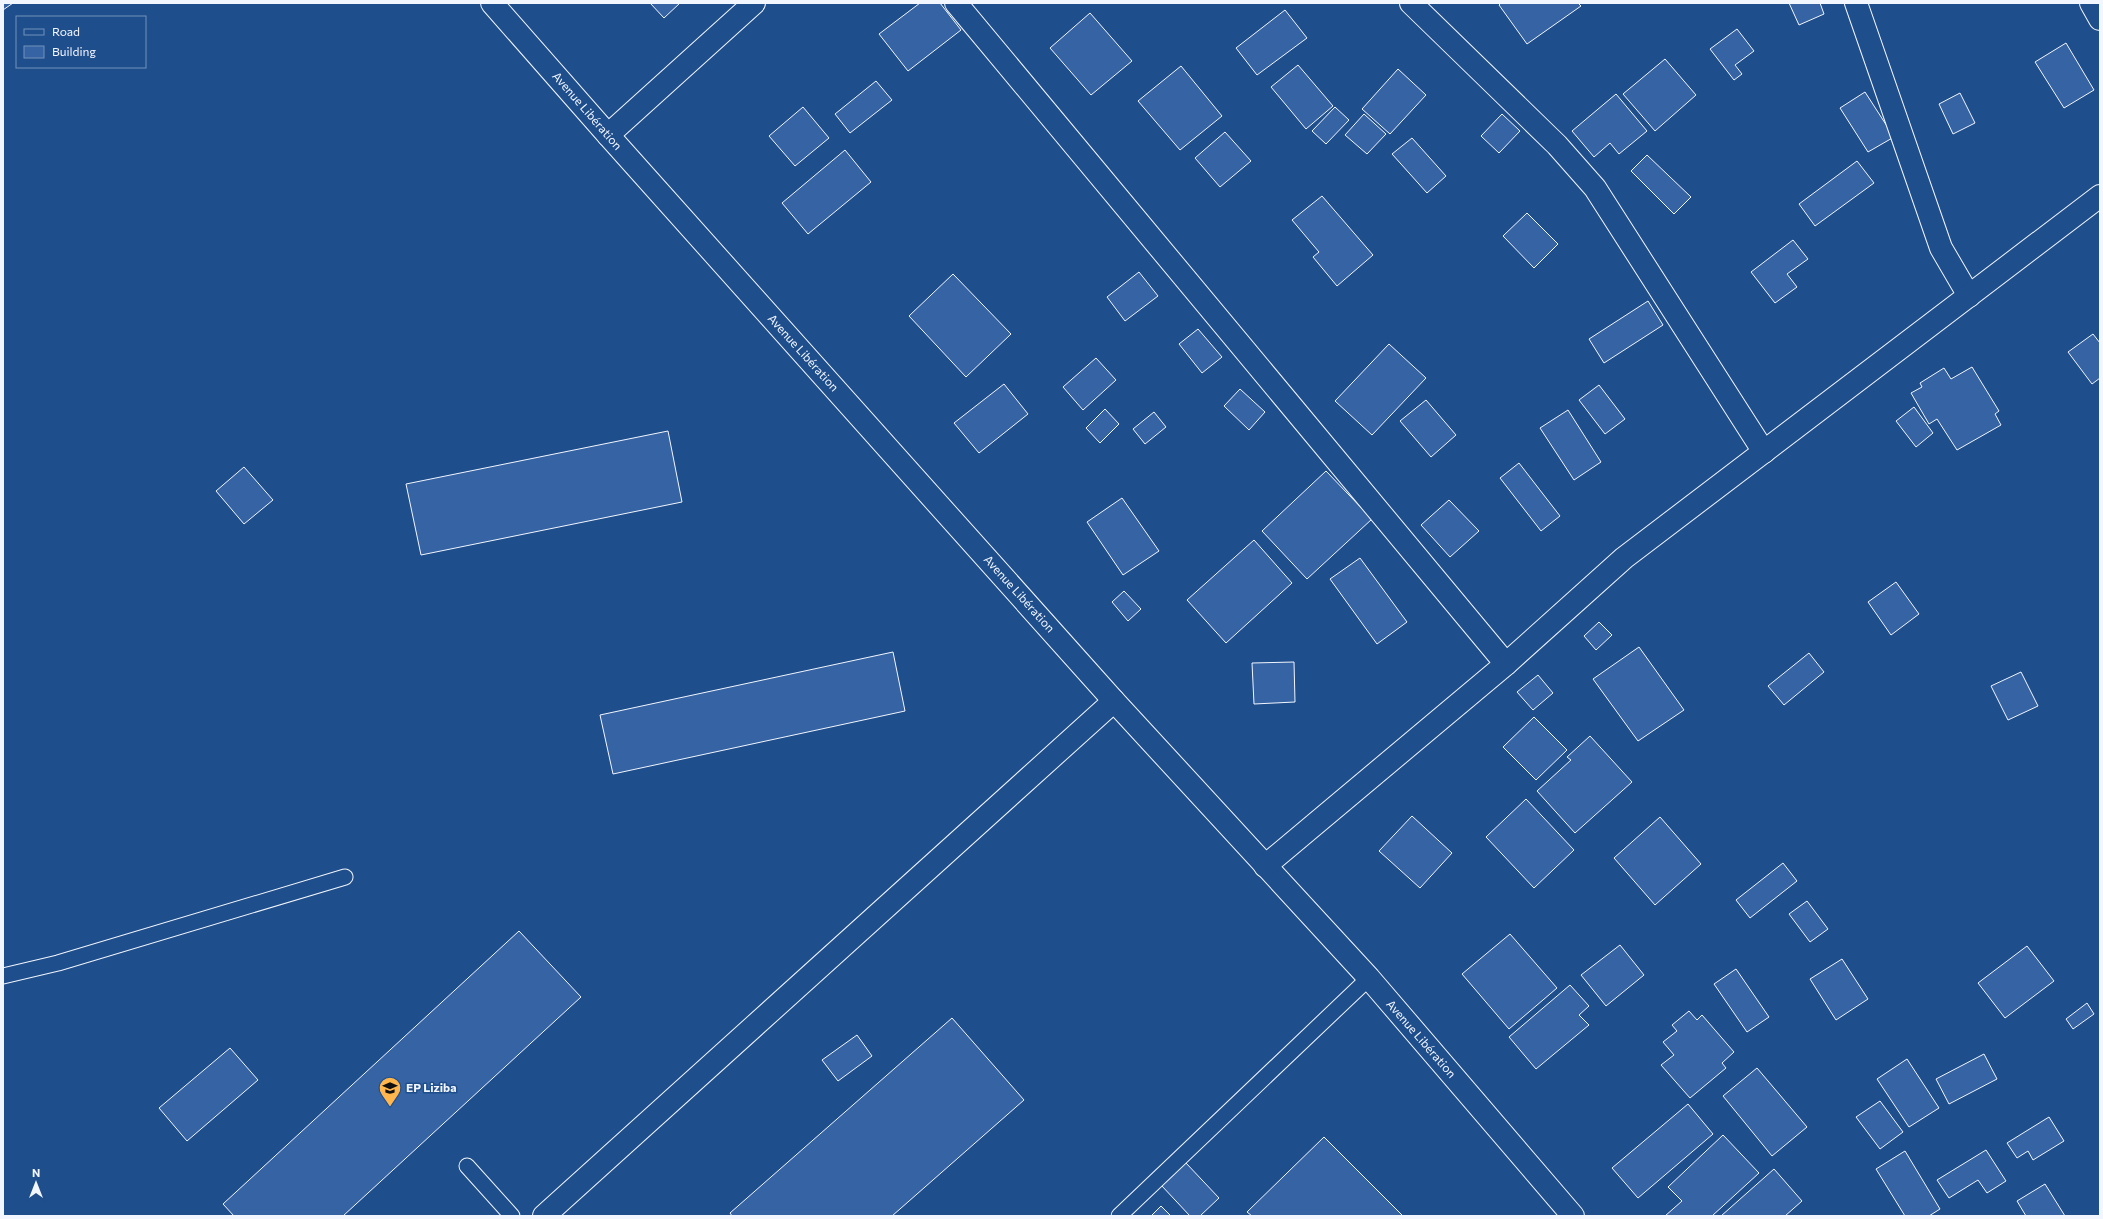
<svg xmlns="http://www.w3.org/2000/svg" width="2103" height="1219" font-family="Commissioner,sans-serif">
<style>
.building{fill:#3563a3;stroke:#f2f6ff}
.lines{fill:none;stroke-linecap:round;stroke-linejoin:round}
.lane-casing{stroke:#f2f6ff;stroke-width:17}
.street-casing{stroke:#f2f6ff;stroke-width:24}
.secondary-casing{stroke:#f2f6ff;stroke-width:24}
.lane{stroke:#1f4e8c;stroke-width:15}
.street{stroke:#1f4e8c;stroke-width:22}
.secondary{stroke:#1f4e8c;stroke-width:22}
.labels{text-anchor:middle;stroke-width:3;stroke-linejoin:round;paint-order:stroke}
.street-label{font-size:12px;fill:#f2f6ff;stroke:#1f4e8c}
.poi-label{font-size:12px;font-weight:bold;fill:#f2f6ff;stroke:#1f4e8c;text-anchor:start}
</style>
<rect width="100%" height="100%" fill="#1f4e8c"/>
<g class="building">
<polygon points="3,3 13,3 3,10"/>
<polygon points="650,3 680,3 664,18"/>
<polygon points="920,3 940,3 961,30 908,71 879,34"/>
<polygon points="1501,3 1578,3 1581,6 1527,44 1499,5"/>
<polygon points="1789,3 1820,3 1824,14 1799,25"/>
<polygon points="1285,10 1307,38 1257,75 1236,48"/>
<polygon points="1090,13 1132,61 1091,95 1050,48"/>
<polygon points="1737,29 1754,51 1735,65 1742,74 1734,80 1710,49"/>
<polygon points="2066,43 2094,90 2064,108 2035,62"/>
<polygon points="1665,59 1696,95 1655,131 1623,94"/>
<polygon points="1298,65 1333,106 1306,129 1271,87"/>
<polygon points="1181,66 1222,116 1180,150 1138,101"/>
<polygon points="1398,69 1426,95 1390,134 1362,109"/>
<polygon points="876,81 892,100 850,133 835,114"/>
<polygon points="1865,92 1894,137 1868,152 1840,108"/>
<polygon points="1960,93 1975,123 1953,134 1939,104"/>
<polygon points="1616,94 1647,131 1619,154 1610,143 1594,157 1572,131"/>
<polygon points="803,107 829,138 795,166 769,136"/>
<polygon points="1335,107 1349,120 1326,144 1312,131"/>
<polygon points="1364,114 1386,134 1367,154 1345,135"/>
<polygon points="1502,114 1520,131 1499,153 1481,136"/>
<polygon points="1225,132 1251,161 1220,187 1195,158"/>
<polygon points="1412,138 1446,176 1427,193 1392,154"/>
<polygon points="845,150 871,182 808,234 782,203"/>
<polygon points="1647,155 1691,197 1674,214 1631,171"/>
<polygon points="1857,161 1874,183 1815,226 1799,204"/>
<polygon points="1322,196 1373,255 1337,286 1313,257 1319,252 1292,220"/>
<polygon points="1527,213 1558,244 1534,268 1503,236"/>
<polygon points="1793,240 1808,259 1787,274 1797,287 1775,303 1751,272"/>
<polygon points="1139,272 1158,296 1125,321 1107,297"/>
<polygon points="953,274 1011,334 966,377 909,316"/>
<polygon points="1648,301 1663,325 1604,363 1589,339"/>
<polygon points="1198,329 1222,357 1202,373 1179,344"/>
<polygon points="2093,334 2100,343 2100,378 2092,384 2068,352"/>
<polygon points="1389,344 1426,378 1372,435 1335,401"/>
<polygon points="1096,358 1116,380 1083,410 1063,387"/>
<polygon points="1972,367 1999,411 1995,414 2001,425 1957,450 1937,419 1929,424 1911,393 1922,387 1920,383 1944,368 1951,379"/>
<polygon points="1004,384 1028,414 979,453 954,423"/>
<polygon points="1599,385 1625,419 1605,434 1579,400"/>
<polygon points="1240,389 1265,412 1249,430 1224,406"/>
<polygon points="1426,400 1456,435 1431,457 1400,421"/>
<polygon points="1914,407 1933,433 1916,447 1896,421"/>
<polygon points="1105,409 1119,424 1100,443 1086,428"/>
<polygon points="1568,410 1601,462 1574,480 1540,428"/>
<polygon points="1154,412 1166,427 1145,444 1133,429"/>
<polygon points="668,431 682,502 421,555 406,484"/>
<polygon points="1519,463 1560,516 1541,531 1500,478"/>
<polygon points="244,467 273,500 244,524 216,491"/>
<polygon points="1326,471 1372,519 1307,579 1262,531"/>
<polygon points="1122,498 1159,551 1123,575 1087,522"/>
<polygon points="1449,500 1479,531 1450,557 1421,525"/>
<polygon points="1254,540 1292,583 1226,643 1187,600"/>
<polygon points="1360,558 1407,622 1377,644 1330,579"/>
<polygon points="1896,582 1919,614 1891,635 1868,602"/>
<polygon points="1124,591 1141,609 1128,621 1112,602"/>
<polygon points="1599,622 1612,635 1596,650 1584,636"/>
<polygon points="1639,647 1684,710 1638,741 1593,679"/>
<polygon points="893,652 905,711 613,774 600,715"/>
<polygon points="1809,653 1824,672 1784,705 1768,686"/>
<polygon points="1294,662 1295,702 1254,704 1252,663"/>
<polygon points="2021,672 2038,706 2008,720 1991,686"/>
<polygon points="1538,675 1553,693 1533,710 1517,692"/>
<polygon points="1534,717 1567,750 1536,780 1503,747"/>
<polygon points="1590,736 1632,782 1575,833 1537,791 1571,760 1567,757"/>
<polygon points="1526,799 1574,850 1534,888 1486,837"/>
<polygon points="1412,816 1452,853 1420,888 1379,851"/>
<polygon points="1660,817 1701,864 1655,905 1614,858"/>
<polygon points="1783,863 1797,881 1750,918 1736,900"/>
<polygon points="1807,901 1828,929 1810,942 1789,914"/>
<polygon points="519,931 581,997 343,1216 234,1216 223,1204"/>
<polygon points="1510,934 1557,988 1509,1029 1462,974"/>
<polygon points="1620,945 1644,975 1606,1006 1581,975"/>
<polygon points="2027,946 2054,981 2005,1018 1978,983"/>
<polygon points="1842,959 1868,999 1836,1020 1810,979"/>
<polygon points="1736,969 1769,1017 1747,1032 1714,984"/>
<polygon points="1570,985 1589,1006 1579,1015 1589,1025 1536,1069 1509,1037"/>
<polygon points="2087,1003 2094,1014 2073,1029 2066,1019"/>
<polygon points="1689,1011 1697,1020 1702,1015 1734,1052 1722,1063 1726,1068 1690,1098 1661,1065 1674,1055 1663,1042 1677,1031 1672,1025"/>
<polygon points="952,1018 1024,1100 892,1216 732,1216 730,1213"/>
<polygon points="857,1035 872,1056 838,1081 822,1060"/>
<polygon points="230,1048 258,1080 187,1141 159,1108"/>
<polygon points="1984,1054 1997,1079 1949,1104 1936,1079"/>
<polygon points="1907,1059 1939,1108 1909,1127 1877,1079"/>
<polygon points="1757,1068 1807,1127 1772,1156 1723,1096"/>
<polygon points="1880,1101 1903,1132 1880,1149 1856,1117"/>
<polygon points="1688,1104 1713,1134 1638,1198 1612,1168"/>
<polygon points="2049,1117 2064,1141 2033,1160 2028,1151 2017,1158 2007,1143"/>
<polygon points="1723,1135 1759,1173 1712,1216 1665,1216 1682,1201 1668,1187"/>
<polygon points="1324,1137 1403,1216 1252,1216 1247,1212"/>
<polygon points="1986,1150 2006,1181 1987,1193 1978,1180 1949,1198 1937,1180"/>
<polygon points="1905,1151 1940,1209 1929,1216 1905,1216 1876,1169"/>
<polygon points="1186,1163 1219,1198 1200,1216 1190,1216 1161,1185"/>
<polygon points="1774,1169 1802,1201 1785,1216 1721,1216"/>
<polygon points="2045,1184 2065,1216 2026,1216 2017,1201"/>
<polygon points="1161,1206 1171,1216 1151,1216"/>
</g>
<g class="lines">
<g class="lane-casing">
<g id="lane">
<polyline points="3,976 58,963 345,877"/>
<polyline points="467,1166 512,1216"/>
<polyline points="1119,1216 1369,978"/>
</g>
</g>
<g class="street-casing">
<g id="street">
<polyline points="956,3 1506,664"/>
<polyline points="1411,3 1557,145 1595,188 1764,452"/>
<polyline points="1856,3 1941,248 1969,296"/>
<polyline points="2091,3 2100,19"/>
<polyline points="608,135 754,3"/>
</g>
</g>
<g class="secondary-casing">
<g id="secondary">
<polyline points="492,3 608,135 1114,701 1369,978 1573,1216"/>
<polyline points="1265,866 1506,664 1624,558 2100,196"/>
<polyline points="544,1216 1114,701"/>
</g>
</g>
<use href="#lane" class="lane"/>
<use href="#street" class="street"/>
<use href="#secondary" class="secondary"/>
</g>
<defs>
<g id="school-pin" transform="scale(1.15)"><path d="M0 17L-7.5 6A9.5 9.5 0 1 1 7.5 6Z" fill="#ffb74d" stroke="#1f4e8c"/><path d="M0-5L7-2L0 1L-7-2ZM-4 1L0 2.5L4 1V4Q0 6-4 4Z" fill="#111"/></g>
</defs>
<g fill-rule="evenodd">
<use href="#school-pin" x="390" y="1088"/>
</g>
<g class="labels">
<g class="street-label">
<text transform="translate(587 111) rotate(49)" y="4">Avenue Libération</text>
<text transform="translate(803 353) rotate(48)" y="4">Avenue Libération</text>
<text transform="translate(1019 594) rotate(48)" y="4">Avenue Libération</text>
<text transform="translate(1421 1039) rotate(49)" y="4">Avenue Libération</text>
</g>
<g class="poi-label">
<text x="406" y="1092">EP Liziba</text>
</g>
</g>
<rect width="2103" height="1219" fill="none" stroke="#f2f6ff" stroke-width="8"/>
<rect x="16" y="16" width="130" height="52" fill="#1f4e8c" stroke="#7391ba"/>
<rect x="24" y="29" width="20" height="6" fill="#1f4e8c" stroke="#7391ba"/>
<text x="52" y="36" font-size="12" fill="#f2f6ff">Road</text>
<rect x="24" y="46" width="20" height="12" fill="#3563a3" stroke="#7391ba"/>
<text x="52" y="56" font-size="12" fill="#f2f6ff">Building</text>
<g transform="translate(36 1183)" stroke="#1f4e8c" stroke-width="3" paint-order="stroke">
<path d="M0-3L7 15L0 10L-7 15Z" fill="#f2f6ff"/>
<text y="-6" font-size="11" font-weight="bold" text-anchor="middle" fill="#f2f6ff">N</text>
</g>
</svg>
